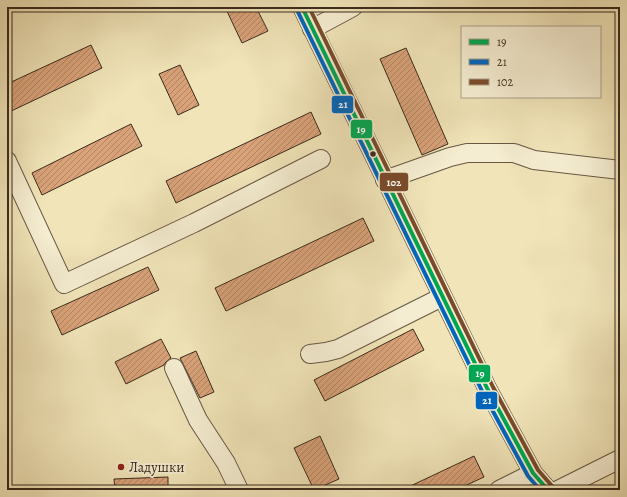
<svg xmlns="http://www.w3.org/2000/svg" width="627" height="497" font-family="Alegreya,serif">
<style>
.building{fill:url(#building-hatch);stroke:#3b2a1e}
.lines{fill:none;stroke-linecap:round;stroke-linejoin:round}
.minor-casing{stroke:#685844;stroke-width:20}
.minor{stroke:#f5edd1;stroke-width:18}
.bus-1-casing{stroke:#f5edd1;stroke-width:7}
.bus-2-casing{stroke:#f5edd1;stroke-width:7}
.bus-3-casing{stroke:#f5edd1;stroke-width:7}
.bus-1{stroke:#00a651;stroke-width:4}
.bus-2{stroke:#0065bd;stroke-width:4}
.bus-3{stroke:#7a4b2a;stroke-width:4}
.bus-dot{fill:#3b2a1e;stroke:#f5edd1;stroke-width:1.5}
.poi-dot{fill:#8f2418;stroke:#f5edd1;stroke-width:1.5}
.labels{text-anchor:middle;stroke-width:4;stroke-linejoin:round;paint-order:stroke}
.poi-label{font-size:14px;fill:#3b2a1e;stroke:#f5edd1;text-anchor:start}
.line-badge{stroke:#f5edd1;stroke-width:1.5}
.badge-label{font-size:11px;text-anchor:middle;font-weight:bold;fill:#fff}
</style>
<defs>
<pattern id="building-hatch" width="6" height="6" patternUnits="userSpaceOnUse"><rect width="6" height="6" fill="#d9a279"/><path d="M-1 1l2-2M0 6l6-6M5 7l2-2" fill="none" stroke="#b18463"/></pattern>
</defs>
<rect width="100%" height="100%" fill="#f0e4b8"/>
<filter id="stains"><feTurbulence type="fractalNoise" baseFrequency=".005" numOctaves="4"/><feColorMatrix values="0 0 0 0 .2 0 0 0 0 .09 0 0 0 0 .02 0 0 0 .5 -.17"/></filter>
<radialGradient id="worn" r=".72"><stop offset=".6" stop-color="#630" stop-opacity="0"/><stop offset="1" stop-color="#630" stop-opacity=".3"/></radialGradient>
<g class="building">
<polygon points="225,7 256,7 268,31 242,43"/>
<polygon points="91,45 102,68 7,113 7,84"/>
<polygon points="406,48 448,144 422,155 380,59"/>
<polygon points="180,65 199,105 178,115 159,74"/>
<polygon points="311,112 321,134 176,203 166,181"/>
<polygon points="131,124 142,146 42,195 32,173"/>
<polygon points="363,218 374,241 226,311 215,288"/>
<polygon points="148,267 159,290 62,335 51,311"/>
<polygon points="413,329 424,350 325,401 314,380"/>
<polygon points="161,339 171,358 166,362 164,365 126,384 115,362"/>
<polygon points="196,351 214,392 200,398 180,358"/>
<polygon points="320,436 339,479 314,490 294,448"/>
<polygon points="474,456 484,477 456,490 402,490"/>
<polygon points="168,477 168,490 115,490 114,479"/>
</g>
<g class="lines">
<g class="minor-casing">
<g id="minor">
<polyline points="302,7 488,390 533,473 548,490"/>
<polyline points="312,29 353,7"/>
<polyline points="7,161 64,284 194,223 321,159"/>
<polyline points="385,180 450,157 467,153 514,153 534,160 620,170"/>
<polyline points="310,354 326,352 338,349 442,297"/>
<polyline points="174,368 198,420 226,463 239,490"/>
<polyline points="499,490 533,473"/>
<polyline points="558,490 620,459"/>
</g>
</g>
<use href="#minor" class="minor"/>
<g class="bus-1-casing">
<polyline id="bus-1" points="302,7 488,390 533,473 548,490"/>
</g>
<g class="bus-2-casing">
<polyline id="bus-2" points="297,10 483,393 528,476 540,490"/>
</g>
<g class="bus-3-casing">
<polyline id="bus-3" points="309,7 493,387 538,470 552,486"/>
</g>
<use href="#bus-1" class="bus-1"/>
<use href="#bus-2" class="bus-2"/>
<use href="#bus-3" class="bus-3"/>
</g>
<circle class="bus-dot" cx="373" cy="154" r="3.5"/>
<circle class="poi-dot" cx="121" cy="467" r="4"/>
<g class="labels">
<g class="poi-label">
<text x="129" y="472">Ладушки</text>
</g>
</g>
<g class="line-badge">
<rect x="331" y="95" width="23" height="19" rx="4" fill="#0065bd"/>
<rect x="350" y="119" width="23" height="20" rx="4" fill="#00a651"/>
<rect x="379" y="172" width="30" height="20" rx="4" fill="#7a4b2a"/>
<rect x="468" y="364" width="23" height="19" rx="4" fill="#00a651"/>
<rect x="475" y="391" width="23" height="19" rx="4" fill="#0065bd"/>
</g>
<g class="badge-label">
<text x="343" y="108">21</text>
<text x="361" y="133">19</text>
<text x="394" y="186">102</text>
<text x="480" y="377">19</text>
<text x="487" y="404">21</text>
</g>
<rect width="627" height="497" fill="none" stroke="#f0e4b8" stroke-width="24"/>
<rect x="8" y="8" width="611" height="481" fill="none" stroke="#3b2a1e" stroke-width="2"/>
<rect x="12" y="12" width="603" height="473" fill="none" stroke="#3b2a1e"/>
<rect x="461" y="26" width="140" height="72" fill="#f5edd1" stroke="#ab9f89"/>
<rect x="469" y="39" width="20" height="6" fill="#00a651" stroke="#ab9f89"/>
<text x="497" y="46" font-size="12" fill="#3b2a1e">19</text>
<rect x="469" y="59" width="20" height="6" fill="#0065bd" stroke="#ab9f89"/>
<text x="497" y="66" font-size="12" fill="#3b2a1e">21</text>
<rect x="469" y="79" width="20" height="6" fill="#7a4b2a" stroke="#ab9f89"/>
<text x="497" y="86" font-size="12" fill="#3b2a1e">102</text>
<rect width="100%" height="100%" filter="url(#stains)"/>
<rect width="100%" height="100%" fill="url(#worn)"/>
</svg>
